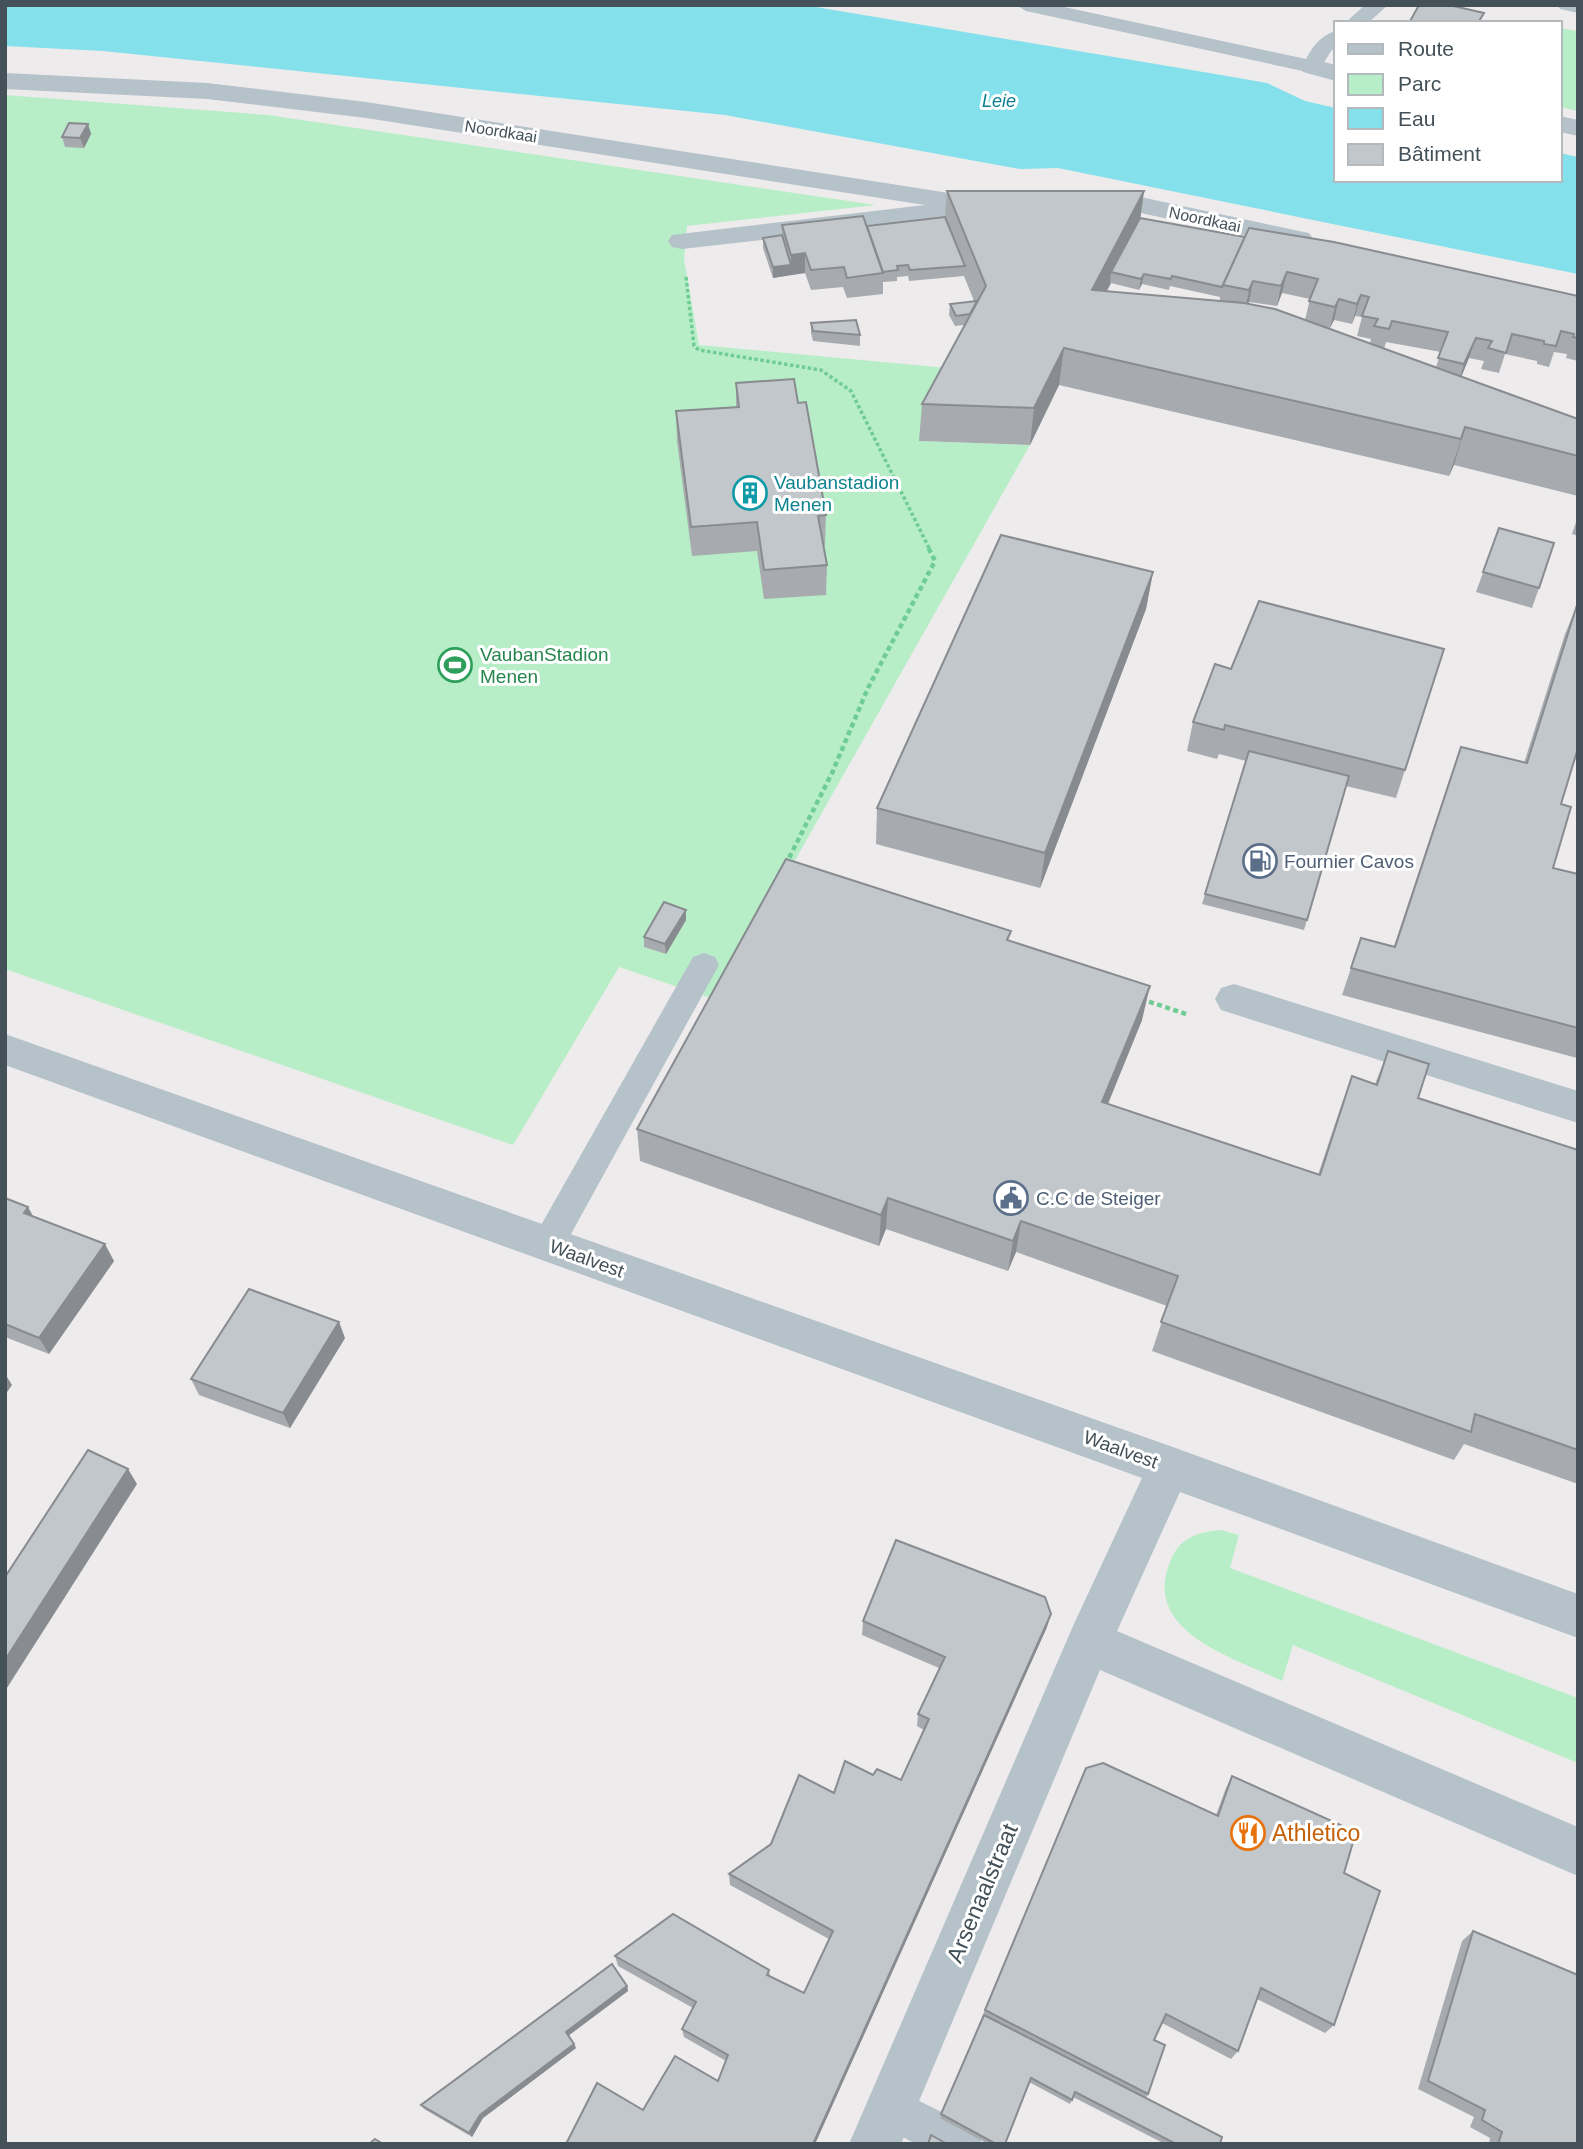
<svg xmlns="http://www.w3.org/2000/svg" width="1583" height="2149" font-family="Helvetica,sans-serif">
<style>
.green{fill:#b8eec7}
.water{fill:#84e1eb}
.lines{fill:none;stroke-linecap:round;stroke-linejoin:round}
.path-far1{stroke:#70cc95;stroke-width:3.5;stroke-dasharray:3.5 2.5;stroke-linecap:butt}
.path{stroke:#70cc95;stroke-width:4.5;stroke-dasharray:5 3.5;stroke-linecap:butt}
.lane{fill:#b6c2c9;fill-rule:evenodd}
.street{fill:#b6c2c9;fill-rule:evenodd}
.wall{fill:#a7abaf;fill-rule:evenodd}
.shaded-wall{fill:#888b8f}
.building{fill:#c2c7cc;stroke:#888b8f;stroke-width:2}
.labels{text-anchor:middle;stroke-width:6;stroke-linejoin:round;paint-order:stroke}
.far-street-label{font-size:16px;fill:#445159;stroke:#fff}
.far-water-label{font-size:18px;font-style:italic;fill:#0c808f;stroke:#fff}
.culture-label{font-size:19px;fill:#0d838f;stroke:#fff;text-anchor:start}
.leisure-label{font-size:19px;fill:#27864d;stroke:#fff;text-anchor:start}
.service-label{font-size:19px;fill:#4e5e75;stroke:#fff;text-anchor:start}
.street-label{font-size:19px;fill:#445159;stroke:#fff}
.near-food-label{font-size:23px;fill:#c56008;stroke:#fff;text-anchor:start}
.near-street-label{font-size:23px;fill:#445159;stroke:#fff}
</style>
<rect width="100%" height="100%" fill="#eeebec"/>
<g class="green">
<polygon points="1560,28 1578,31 1578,111 1560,107"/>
<polygon points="5,95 268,115 876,205 687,226 684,259 699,345 958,369 920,441 1030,445 716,1000 619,967 513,1145 5,969"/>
<path d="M1221,1530L1239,1535L1230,1568L1578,1698V1763L1293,1645L1282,1681C1235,1658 1141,1632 1170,1562C1179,1538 1197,1532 1221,1530Z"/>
</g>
<polygon class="water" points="5,5 804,5 1227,76 1267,83 1305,101 1336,108 1336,180 1560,180 1560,153 1578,157 1578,274 1058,168 1020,169 725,115 103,51 5,46"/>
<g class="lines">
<polyline class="path-far1" points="686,277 694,346 699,350 821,370 851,391 929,548"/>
<g class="path">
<polyline points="789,865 787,862 832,773 868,688 935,561 928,547"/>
<polyline points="1141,999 1189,1015"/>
</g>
<g class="lane">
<path d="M1016,5H1055L1306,59C1313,46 1321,35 1336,31V47L1331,51L1319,71L1312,73L1026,11Z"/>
<polygon points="1365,5 1388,5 1368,23 1345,23"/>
<polygon points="1557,5 1578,5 1578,13 1560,9"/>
<polygon points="704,953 715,957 719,965 560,1254 548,1258 536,1254 531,1244 536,1234 693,957"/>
<polygon points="891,2087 976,2129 982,2144 916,2144 876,2123 870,2108 876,2093"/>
</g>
<g class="street">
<polygon points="1312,59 1336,65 1336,81 1303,72 1299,67 1303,62"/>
<polygon points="5,73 207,83 366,102 994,200 1004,202 1008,208 1004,214 994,216 951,210 953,212 949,218 939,220 682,249 672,247 668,241 672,235 925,205 366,118 207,99 5,89"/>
<polygon points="1560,116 1578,120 1578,136 1560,132"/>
<polygon points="1122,193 1299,231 1309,233 1313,239 1309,245 1299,247 1122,209 1090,211 1080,209 1076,203 1080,197"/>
<polygon points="1234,984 1578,1091 1578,1123 1221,1010 1215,999 1221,988"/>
<polygon points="5,1034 1170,1446 1578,1594 1578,1638 1180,1492 1117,1631 1578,1827 1578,1876 1100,1670 901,2144 849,2144 1073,1626 1142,1478 5,1065"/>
</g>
</g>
<g class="wall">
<polygon points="88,124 91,134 84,148 65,147 62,137"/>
<path d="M947,191H1144L1140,218L1578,296V361L1566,358L1567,354L1554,352L1549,367L1537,364V361L1505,354L1499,373L1481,369L1484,361L1469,358L1461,377L1578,419V496L1454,465L1449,476L1059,385L1030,445L919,441L922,404L964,325L955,326L949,315L950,304L974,301L964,276L909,281L908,276L897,277V281L883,282V294L847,298L843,287L811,290L805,273L773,278L763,248V238L782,236V225L867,226L945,217ZM1111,283L1139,290L1142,284L1169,290L1170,286L1220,297V301L1106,292ZM1282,293L1310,299L1305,320L1248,304L1249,302L1277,306ZM1355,316L1362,317L1357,336L1371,339L1370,344L1317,325L1330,328L1334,320L1352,324ZM1386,342L1441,352L1436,367L1384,349Z"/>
<polygon points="811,323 860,335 860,346 813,341 811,333"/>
<polygon points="736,383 798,403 826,515 825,545 823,545 827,565 826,595 764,599 757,551 692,556 677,441 676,411 736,407"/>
<polygon points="1578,516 1578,536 1572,534"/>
<polygon points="1499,528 1539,588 1532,608 1476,592"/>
<polygon points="1153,572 1146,609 1040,888 876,844 877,808"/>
<polygon points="1577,605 1561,804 1553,868 1578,874 1578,1055 1577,1058 1342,995 1361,938 1394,946 1451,775 1461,747 1524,763 1565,634"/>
<polygon points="1215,664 1405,770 1396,798 1346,786 1304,930 1202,904 1246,761 1219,754 1217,759 1187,751 1193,722"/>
<polygon points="686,910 686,920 666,954 644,947 644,937"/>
<polygon points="1010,941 1142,1020 1108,1104 1318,1175 1340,1109 1352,1076 1375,1084 1388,1051 1418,1098 1578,1150 1578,1484 1464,1444 1454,1460 1152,1351 1167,1306 1016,1252 1008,1271 886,1229 879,1246 640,1161 637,1129"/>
<polygon points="5,1198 33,1217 114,1261 49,1354 5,1337"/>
<polygon points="345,1338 290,1428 199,1395 191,1379"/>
<polygon points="863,1621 1047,1627 815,2144 566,2144 643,2110 718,2081 726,2061 684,2037 682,2029 693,2008 618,1966 615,1956 769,1970 770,1976 804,1993 829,1939 730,1885 729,1874 771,1844 834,1793 873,1775 901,1780 924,1730 917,1726 918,1714 939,1668 862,1635"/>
<polygon points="1086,1768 1216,1815 1226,1788 1232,1776 1344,1873 1334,2025 1325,2033 1257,1999 1238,2051 1231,2059 1162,2023 1154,2040 1148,2094 1146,2098 1220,2144 1165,2144 1073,2097 1070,2104 1029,2082 1005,2144 988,2144 940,2118"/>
<polygon points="1473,1931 1578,2144 1489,2144 1490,2138 1470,2127 1474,2117 1418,2089 1462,1941"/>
<polygon points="627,1986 628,1991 569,2035 576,2048 483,2118 472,2137 424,2109 421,2105"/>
</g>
<g class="shaded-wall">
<polygon points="88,124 91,134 84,148 80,138"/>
<polygon points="1144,191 1139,228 1111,272 1110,283 1111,283 1087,328 1092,290"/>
<polygon points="805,253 805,273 791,275 791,255"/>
<polygon points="791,265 791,275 773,278 773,267"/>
<polygon points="1287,272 1282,293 1277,306 1281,286"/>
<polygon points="1144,274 1142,284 1139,290 1141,279"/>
<polygon points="1253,281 1249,302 1245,311 1249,290"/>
<polygon points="1361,295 1355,316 1352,324 1357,304"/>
<polygon points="1339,299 1334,320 1330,328 1335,307"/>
<polygon points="1476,338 1469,358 1458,385 1464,364"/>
<polygon points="1064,348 1059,385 1030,445 1034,408"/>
<polygon points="1465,427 1454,465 1449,476 1461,439"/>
<polygon points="1153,572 1146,609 1040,888 1045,853"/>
<polygon points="686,910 686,920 666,954 665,944"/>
<polygon points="1150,986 1142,1020 1095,1135 1102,1102"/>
<polygon points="888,1198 886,1229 879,1246 881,1215"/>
<polygon points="28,1207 38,1225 24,1213"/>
<polygon points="1021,1221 1016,1252 1008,1271 1013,1241"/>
<polygon points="105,1244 114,1261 49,1354 39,1338"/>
<polygon points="339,1322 345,1338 290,1428 283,1413"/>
<polygon points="7,1377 12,1385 5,1395 5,1379"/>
<polygon points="128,1469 137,1484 5,1691 5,1660"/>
<polygon points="1051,1614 1047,1627 815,2144 813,2144"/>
<polygon points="627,1986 628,1991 568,2036 566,2032"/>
<polygon points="574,2044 576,2048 483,2118 472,2137 469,2133 480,2115"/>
</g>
<g class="building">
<polygon points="1419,5 1449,5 1484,13 1478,23 1409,23"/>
<polygon points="69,123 88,124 80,138 62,137"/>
<polygon points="947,191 1144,191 1092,290 1244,303 1275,309 1578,419 1578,456 1465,427 1461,439 1064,348 1034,408 922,404 986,286"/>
<polygon points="863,216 883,273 847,278 844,267 811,270 805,253 791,255 782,225"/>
<polygon points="945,217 965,266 910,270 908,265 897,266 898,270 883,272 867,226"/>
<polygon points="1140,218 1245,237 1222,287 1172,276 1171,279 1144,274 1141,279 1111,272"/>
<polygon points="1249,228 1334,242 1578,296 1578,338 1573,337 1574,334 1561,331 1556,346 1544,344 1544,341 1512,334 1506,353 1488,348 1492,341 1476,338 1464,364 1438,358 1448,332 1392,321 1389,329 1374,326 1378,319 1362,316 1369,297 1361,295 1357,304 1339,299 1335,307 1309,301 1318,279 1287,272 1281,286 1253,281 1249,290 1223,285"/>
<polygon points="782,235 791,265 773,267 763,238"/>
<polygon points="977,301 970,314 956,316 950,304"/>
<polygon points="856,320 860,335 813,331 811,323"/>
<polygon points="794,379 798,403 806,402 826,515 818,516 827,565 764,570 757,522 691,527 676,411 739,407 736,383"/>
<polygon points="1499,528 1554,543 1539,588 1483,572"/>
<polygon points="1001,535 1153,572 1045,853 877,808"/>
<polygon points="1259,601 1444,649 1405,770 1225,725 1224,730 1193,722 1215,664 1231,669"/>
<polygon points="1577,605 1578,748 1561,804 1571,807 1553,868 1578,874 1578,1028 1351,968 1361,938 1395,947 1461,747 1527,763"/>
<polygon points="1249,751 1349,776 1307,920 1205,894"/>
<polygon points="786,859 1011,931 1007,940 1150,986 1102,1102 1320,1175 1352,1076 1377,1085 1388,1051 1429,1064 1418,1098 1578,1150 1578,1450 1475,1414 1471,1432 1161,1322 1178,1276 1021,1221 1013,1241 888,1198 881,1215 637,1129"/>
<polygon points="664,902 686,910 665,944 644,937"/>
<polygon points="5,1198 28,1207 24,1213 105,1244 39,1338 5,1324"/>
<polygon points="249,1289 339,1322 283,1413 191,1379"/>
<polygon points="88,1450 128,1469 5,1660 5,1577"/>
<polygon points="896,1540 1045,1597 1051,1614 813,2144 566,2144 597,2083 643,2110 675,2056 718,2081 728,2055 682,2029 696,2002 615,1956 673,1914 769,1970 767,1975 804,1993 833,1931 729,1874 771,1844 799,1775 834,1793 845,1761 873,1775 877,1769 901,1780 929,1719 918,1714 945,1657 863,1621"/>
<polygon points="1103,1763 1218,1816 1232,1776 1356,1832 1344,1873 1380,1891 1334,2025 1261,1988 1238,2051 1166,2014 1154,2040 1165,2045 1148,2094 985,2010 1086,1768"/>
<polygon points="1473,1931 1578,1975 1578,2144 1498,2144 1502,2132 1482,2120 1485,2110 1428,2081"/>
<polygon points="612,1964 627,1986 566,2032 574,2044 480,2115 469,2133 421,2105"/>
<polygon points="984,2015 1222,2137 1220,2144 1176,2144 1075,2092 1072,2100 1031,2078 1005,2144 996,2144 941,2114"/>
<polygon points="931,2135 947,2144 928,2144"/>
<polygon points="375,2139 383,2144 369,2144"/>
</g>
<defs>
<g id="building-ring" transform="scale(1.75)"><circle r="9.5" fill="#fff" stroke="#0f9aa8" stroke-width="1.5"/><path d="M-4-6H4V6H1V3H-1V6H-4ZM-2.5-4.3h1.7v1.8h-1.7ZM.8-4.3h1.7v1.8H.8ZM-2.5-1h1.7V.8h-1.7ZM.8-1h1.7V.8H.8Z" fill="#0f9aa8"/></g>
<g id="stadium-ring" transform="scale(1.75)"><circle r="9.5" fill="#fff" stroke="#2e9e5b" stroke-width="1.5"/><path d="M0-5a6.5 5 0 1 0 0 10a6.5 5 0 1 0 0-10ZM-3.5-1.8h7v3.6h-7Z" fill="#2e9e5b"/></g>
<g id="fuel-ring" transform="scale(1.75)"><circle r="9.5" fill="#fff" stroke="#5c6f8a" stroke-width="1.5"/><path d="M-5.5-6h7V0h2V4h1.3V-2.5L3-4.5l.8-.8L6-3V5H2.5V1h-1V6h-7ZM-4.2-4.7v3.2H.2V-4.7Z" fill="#5c6f8a"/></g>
<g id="civic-ring" transform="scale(1.75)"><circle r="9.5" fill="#fff" stroke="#5c6f8a" stroke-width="1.5"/><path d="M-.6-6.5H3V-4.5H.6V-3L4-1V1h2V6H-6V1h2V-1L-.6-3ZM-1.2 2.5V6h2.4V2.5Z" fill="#5c6f8a"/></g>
<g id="restaurant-ring" transform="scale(1.75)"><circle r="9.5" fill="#fff" stroke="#e8710a" stroke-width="1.5"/><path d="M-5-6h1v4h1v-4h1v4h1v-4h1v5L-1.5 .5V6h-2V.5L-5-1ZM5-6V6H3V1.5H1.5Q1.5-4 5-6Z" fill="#e8710a"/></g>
</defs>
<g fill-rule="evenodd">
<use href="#building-ring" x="750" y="493"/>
<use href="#stadium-ring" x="455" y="665"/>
<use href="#fuel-ring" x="1260" y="861"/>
<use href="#civic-ring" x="1011" y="1198"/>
<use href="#restaurant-ring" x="1248" y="1833"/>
</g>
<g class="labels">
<g class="far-street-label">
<text transform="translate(501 131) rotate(9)" y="6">Noordkaai</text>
<text transform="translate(1205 219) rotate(12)" y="6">Noordkaai</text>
</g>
<g class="far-water-label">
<text x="999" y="107">Leie</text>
</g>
<g class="culture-label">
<text x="774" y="489">Vaubanstadion<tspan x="774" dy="22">Menen</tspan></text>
</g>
<g class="leisure-label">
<text x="480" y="661">VaubanStadion<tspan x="480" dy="22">Menen</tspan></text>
</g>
<g class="service-label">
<text x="1284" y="868">Fournier Cavos</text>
<text x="1036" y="1205">C.C de Steiger</text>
</g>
<g class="street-label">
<text transform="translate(587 1258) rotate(20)" y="7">Waalvest</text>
<text transform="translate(1121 1449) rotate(20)" y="7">Waalvest</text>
</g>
<g class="near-food-label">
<text x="1272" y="1841">Athletico</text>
</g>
<g class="near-street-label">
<text transform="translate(982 1893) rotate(-67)" y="8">Arsenaalstraat</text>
</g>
</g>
<rect width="1583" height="2149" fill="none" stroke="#445159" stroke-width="14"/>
<rect x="1334" y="21" width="228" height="161" fill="#ffffff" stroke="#b4b9bd" stroke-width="2"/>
<rect x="1348" y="44" width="35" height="10" fill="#b6c2c9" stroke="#b4b9bd" stroke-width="2"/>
<text x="1398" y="56" font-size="21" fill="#445159">Route</text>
<rect x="1348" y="74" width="35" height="21" fill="#b8eec7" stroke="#b4b9bd" stroke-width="2"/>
<text x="1398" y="91" font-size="21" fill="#445159">Parc</text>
<rect x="1348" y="108" width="35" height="21" fill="#84e1eb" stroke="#b4b9bd" stroke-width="2"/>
<text x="1398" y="126" font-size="21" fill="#445159">Eau</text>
<rect x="1348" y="144" width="35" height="21" fill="#c2c7cc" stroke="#b4b9bd" stroke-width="2"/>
<text x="1398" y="161" font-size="21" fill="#445159">Bâtiment</text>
</svg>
